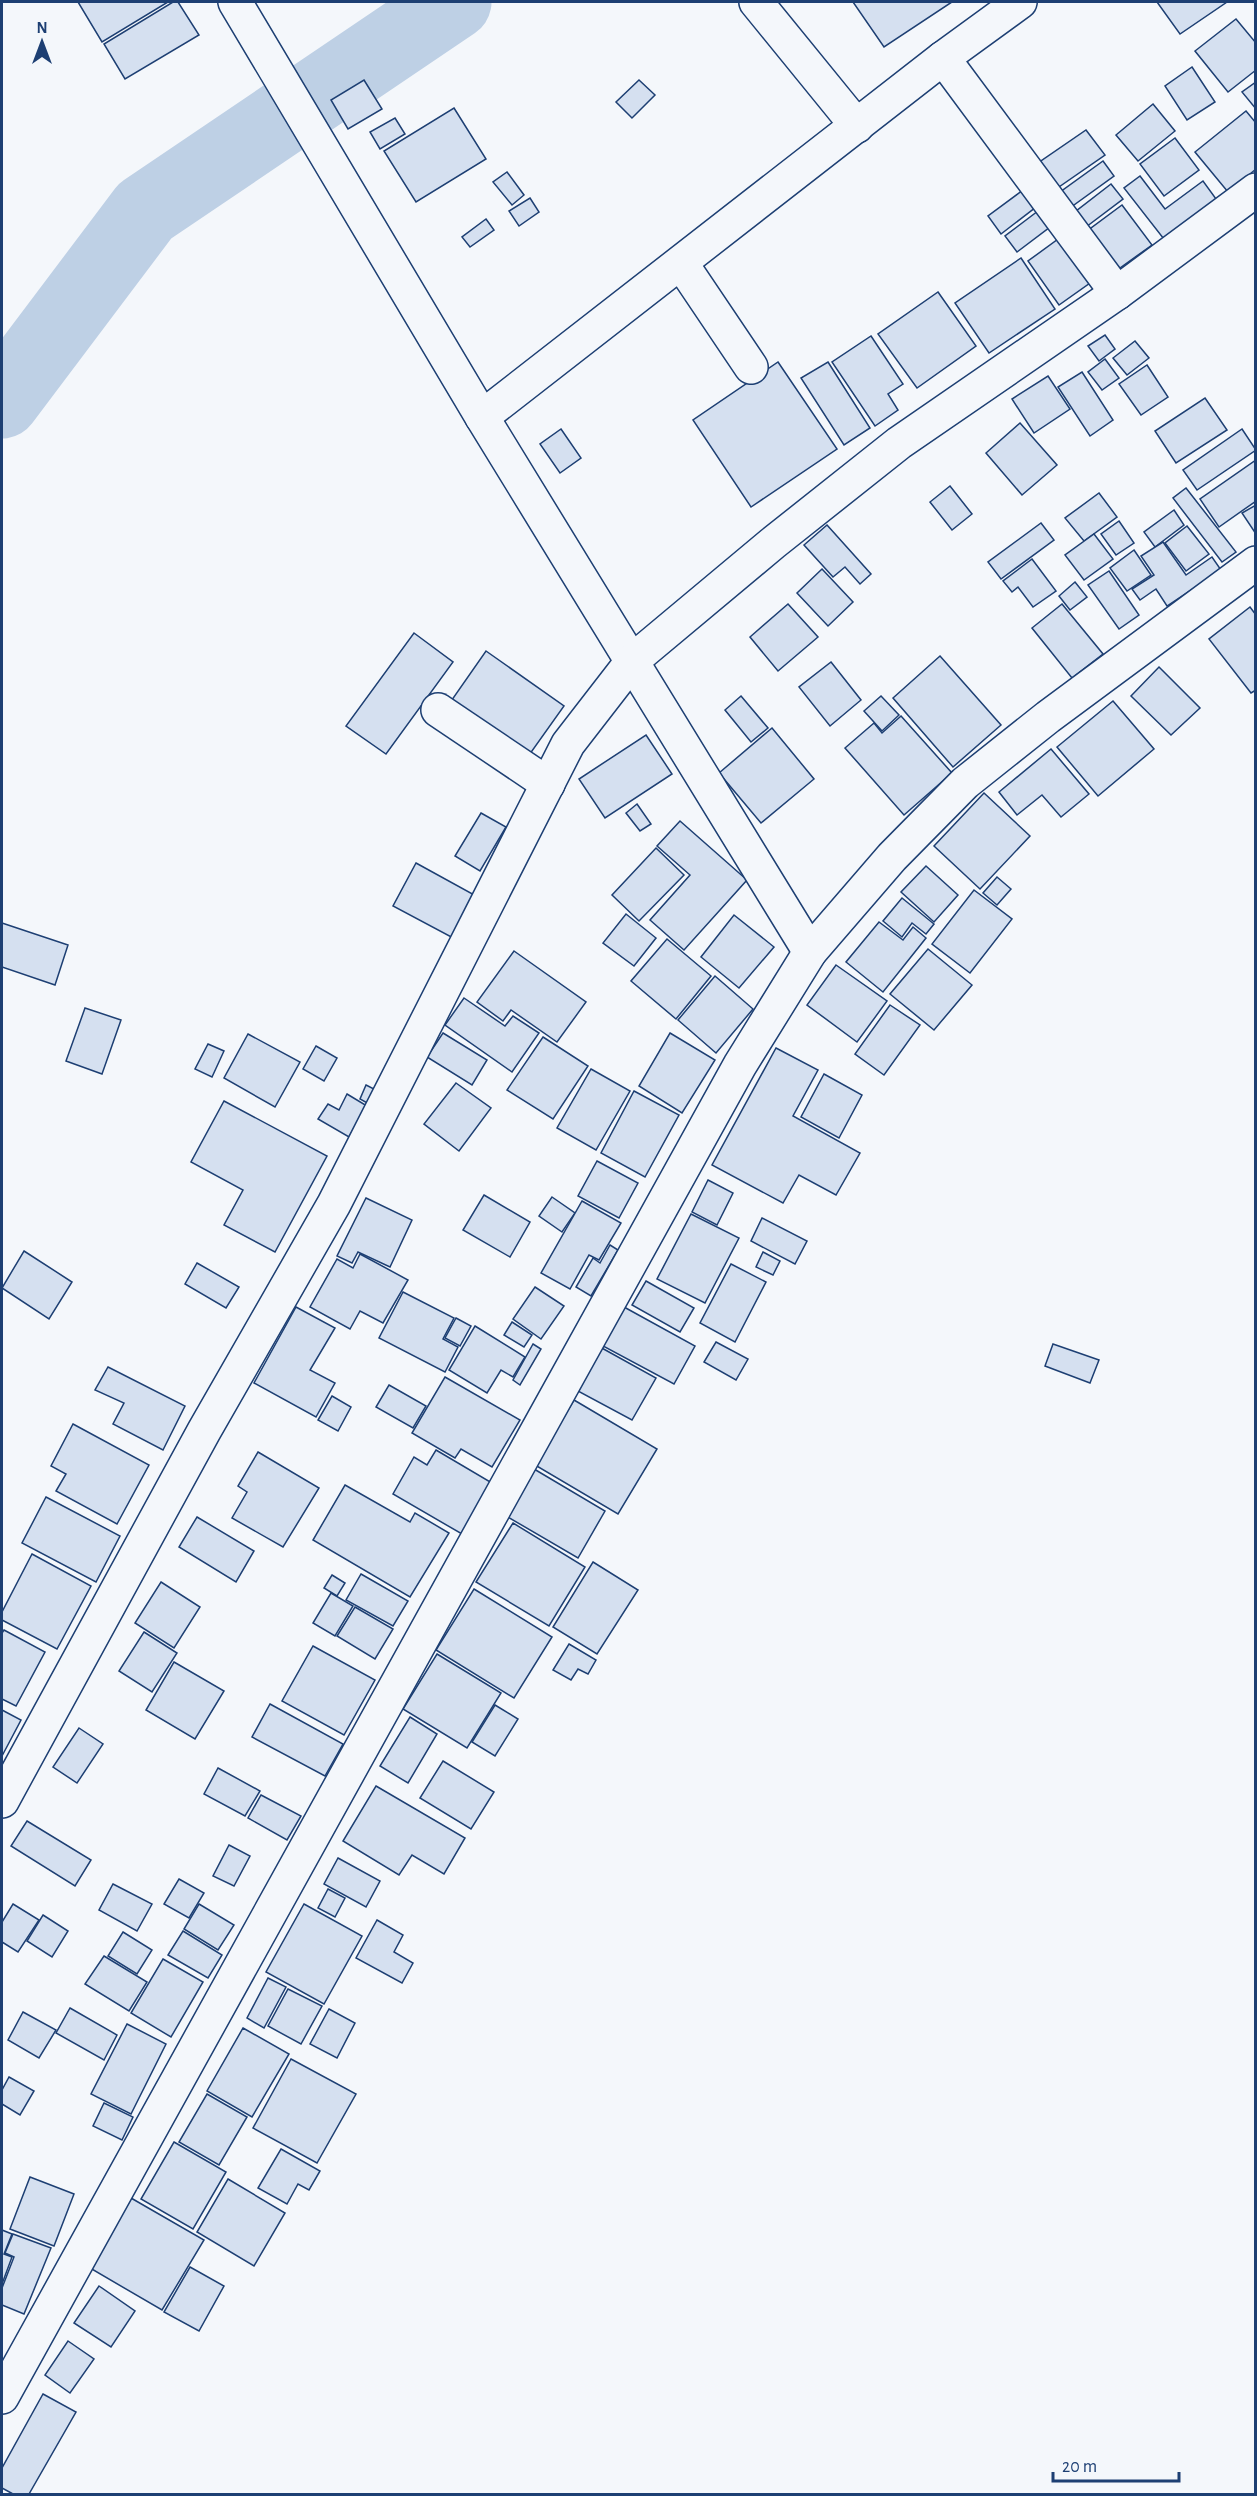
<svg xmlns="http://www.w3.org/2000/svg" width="1257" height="2496" font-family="'Alegreya Sans',sans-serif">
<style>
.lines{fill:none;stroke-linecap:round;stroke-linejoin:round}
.river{stroke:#bed0e5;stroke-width:75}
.building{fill:#d5e0f0;stroke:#1d3f73;stroke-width:1.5}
.minor-casing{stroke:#1d3f73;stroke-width:36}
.minor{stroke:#f4f7fb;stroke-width:33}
</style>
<rect width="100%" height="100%" fill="#f4f7fb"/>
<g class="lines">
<polyline class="river" points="2,401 145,211 454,2"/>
</g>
<g class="building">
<polygon points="78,2 168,2 102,42"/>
<polygon points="173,2 178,2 199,35 125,79 104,44"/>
<polygon points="853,2 952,2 884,47"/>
<polygon points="1157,2 1227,2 1180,34"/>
<polygon points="1236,19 1256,43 1256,70 1228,92 1195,51"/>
<polygon points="1192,67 1215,102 1187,120 1165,86"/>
<polygon points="364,80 382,109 348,129 331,100"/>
<polygon points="639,80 655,95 632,118 616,102"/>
<polygon points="1256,82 1256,109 1242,92"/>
<polygon points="1153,104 1175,131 1138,161 1116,135"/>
<polygon points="454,108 486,159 416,202 384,151"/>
<polygon points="1246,111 1256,123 1256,169 1228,192 1195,152"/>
<polygon points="395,118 405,134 380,149 370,132"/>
<polygon points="1086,130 1105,155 1056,189 1038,163"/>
<polygon points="1175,138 1199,170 1164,196 1140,164"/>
<polygon points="1103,161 1114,176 1067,210 1056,195"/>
<polygon points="507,172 524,195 512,205 493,182"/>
<polygon points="1140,176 1165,209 1203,181 1219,203 1167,243 1124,188"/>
<polygon points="1111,184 1123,199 1082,230 1071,215"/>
<polygon points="1023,190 1036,207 1001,234 988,216"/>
<polygon points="530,198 539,212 519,226 509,211"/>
<polygon points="1122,205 1152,245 1113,273 1083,234"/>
<polygon points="1038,211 1050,227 1017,252 1005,236"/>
<polygon points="486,219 494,230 470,247 462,237"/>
<polygon points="1065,234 1097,278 1059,305 1028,261"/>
<polygon points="1021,258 1055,309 989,353 955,303"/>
<polygon points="938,292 976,346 917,388 878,334"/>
<polygon points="1105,335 1115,349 1099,361 1088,346"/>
<polygon points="871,336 903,384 888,394 898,410 875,426 832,362"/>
<polygon points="1135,341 1149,358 1127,375 1113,358"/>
<polygon points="1105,359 1119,378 1102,390 1088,372"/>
<polygon points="778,362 837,449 751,507 693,420"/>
<polygon points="828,362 870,428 844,445 801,378"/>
<polygon points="1147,365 1168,397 1141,415 1119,384"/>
<polygon points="1082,372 1113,420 1090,436 1058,387"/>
<polygon points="1048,376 1070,409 1034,433 1012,399"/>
<polygon points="1205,398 1227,430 1176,463 1155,431"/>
<polygon points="1020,423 1057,465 1022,495 986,453"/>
<polygon points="561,429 581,458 560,473 540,444"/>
<polygon points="1242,429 1256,450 1197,490 1183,470"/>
<polygon points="1256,460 1256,501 1219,527 1200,499"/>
<polygon points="950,486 972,514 952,530 930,502"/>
<polygon points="1186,488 1236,552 1222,562 1173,498"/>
<polygon points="1099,493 1117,517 1084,541 1065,518"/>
<polygon points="1256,505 1256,534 1242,513"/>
<polygon points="1174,510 1184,525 1155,547 1144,532"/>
<polygon points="1119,521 1134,543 1116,555 1101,534"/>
<polygon points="1041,523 1054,540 1001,579 988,562"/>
<polygon points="827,525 871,574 860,584 845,567 833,577 804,545"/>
<polygon points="1187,526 1209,554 1186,571 1165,543"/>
<polygon points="1094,534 1113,559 1084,580 1065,555"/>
<polygon points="1163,542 1186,575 1212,557 1221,570 1167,606 1156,589 1140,600 1132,589 1154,575 1141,556"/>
<polygon points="1134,550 1151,575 1127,591 1110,568"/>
<polygon points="1032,559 1056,591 1033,607 1018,587 1012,592 1003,581"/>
<polygon points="822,569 853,602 828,626 797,593"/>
<polygon points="1109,571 1139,615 1119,629 1088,585"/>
<polygon points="1075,582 1087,597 1070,610 1059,596"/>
<polygon points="788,604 818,637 778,671 750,637"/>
<polygon points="1062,604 1103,654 1072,678 1032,628"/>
<polygon points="1250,607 1256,615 1256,690 1251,693 1209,639"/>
<polygon points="414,633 453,662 386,754 346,726"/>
<polygon points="486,651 564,706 527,758 449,704"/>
<polygon points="940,656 1001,725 953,767 893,698"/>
<polygon points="831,662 861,700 830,726 799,687"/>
<polygon points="1159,667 1200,708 1171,735 1131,696"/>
<polygon points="741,696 768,728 751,742 725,710"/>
<polygon points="881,696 899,715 882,731 864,711"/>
<polygon points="1113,701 1154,749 1098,796 1057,747"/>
<polygon points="901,716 952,773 904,815 845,748 874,723 882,733"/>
<polygon points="772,728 814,779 761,823 719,773"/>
<polygon points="646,735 672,774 605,818 579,779"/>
<polygon points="1051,749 1089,794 1061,817 1042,795 1017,815 999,792"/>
<polygon points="984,793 1030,836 980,889 934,846"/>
<polygon points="637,804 651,824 640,831 626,813"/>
<polygon points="481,813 506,827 480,871 455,856"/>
<polygon points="680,821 747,880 684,950 650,920 690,875 657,846"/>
<polygon points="656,848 684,875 639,921 612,895"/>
<polygon points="416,863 478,897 455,939 393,906"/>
<polygon points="926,866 958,895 934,922 901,892"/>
<polygon points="997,877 1011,889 997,905 983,893"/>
<polygon points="974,890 1012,919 970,973 932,944"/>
<polygon points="902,898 934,924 926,934 912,923 902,937 883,921"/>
<polygon points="626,914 656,938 634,966 603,943"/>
<polygon points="734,915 774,947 739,988 701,957"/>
<polygon points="879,922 903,940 913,927 926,938 883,992 846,962"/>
<polygon points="2,923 68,945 55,985 2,967"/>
<polygon points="667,939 711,976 676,1019 631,981"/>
<polygon points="928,949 972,985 934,1030 890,994"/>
<polygon points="514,951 586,1002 557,1042 511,1010 503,1021 477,1002"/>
<polygon points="836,965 887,1001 857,1042 807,1005"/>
<polygon points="715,976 753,1009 716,1053 678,1020"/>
<polygon points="464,998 505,1026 513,1016 539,1033 512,1072 445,1025"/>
<polygon points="890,1005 920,1025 884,1075 855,1054"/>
<polygon points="85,1008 121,1020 102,1074 66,1061"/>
<polygon points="443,1033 487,1060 472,1085 427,1057"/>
<polygon points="670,1033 715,1060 682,1113 639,1086"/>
<polygon points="248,1034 300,1062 275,1107 224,1078"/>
<polygon points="543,1037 588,1066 553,1119 507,1090"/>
<polygon points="208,1044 224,1051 212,1077 195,1069"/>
<polygon points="316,1046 337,1058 324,1081 303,1069"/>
<polygon points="776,1048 818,1070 793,1116 860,1153 836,1195 799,1175 783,1203 712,1165"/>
<polygon points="591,1069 630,1091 596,1150 557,1128"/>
<polygon points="824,1074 862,1095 839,1138 801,1117"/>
<polygon points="456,1083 491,1108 459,1151 424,1124"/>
<polygon points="366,1085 376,1090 369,1104 360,1099"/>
<polygon points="634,1091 679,1115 645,1177 601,1153"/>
<polygon points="347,1094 367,1106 349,1137 318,1119 328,1104 339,1110"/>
<polygon points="224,1101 327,1156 275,1252 224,1225 243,1190 191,1162"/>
<polygon points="597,1161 638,1183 619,1218 578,1196"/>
<polygon points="708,1180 733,1193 717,1225 692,1212"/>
<polygon points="484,1195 530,1222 510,1257 463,1230"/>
<polygon points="552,1197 575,1213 562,1232 539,1216"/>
<polygon points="366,1198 412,1220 390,1267 358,1252 352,1263 337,1256"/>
<polygon points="582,1201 621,1223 599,1260 589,1255 570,1289 541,1273"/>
<polygon points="691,1214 739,1238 705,1303 657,1279"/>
<polygon points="762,1218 807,1241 795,1264 751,1241"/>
<polygon points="610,1245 618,1250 591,1296 576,1287 593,1258 600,1263"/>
<polygon points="24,1251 72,1282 49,1319 2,1288"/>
<polygon points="763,1252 780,1261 773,1275 756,1267"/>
<polygon points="360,1254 408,1280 383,1323 360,1311 350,1329 310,1307 337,1259 353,1268"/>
<polygon points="197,1263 239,1287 226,1308 185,1284"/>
<polygon points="731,1264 766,1282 735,1342 700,1323"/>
<polygon points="646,1281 694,1308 680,1332 632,1305"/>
<polygon points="535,1287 564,1306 541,1339 513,1319"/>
<polygon points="403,1292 454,1318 443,1339 458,1347 445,1372 379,1338"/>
<polygon points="296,1307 335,1328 310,1370 335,1383 316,1417 254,1383"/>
<polygon points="624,1307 695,1346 674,1384 603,1346"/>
<polygon points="456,1318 471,1326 460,1346 445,1338"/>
<polygon points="512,1322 532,1335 524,1347 504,1335"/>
<polygon points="475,1326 525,1357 513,1377 501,1370 487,1393 449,1370"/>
<polygon points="716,1342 748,1359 736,1380 704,1362"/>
<polygon points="533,1344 541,1349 520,1385 513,1380"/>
<polygon points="1053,1344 1099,1360 1090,1383 1045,1366"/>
<polygon points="600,1347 656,1378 632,1420 576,1390"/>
<polygon points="108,1367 185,1406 163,1450 113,1424 124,1403 95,1390"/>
<polygon points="445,1377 520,1420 492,1467 461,1449 455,1458 412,1433"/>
<polygon points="389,1385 426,1406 413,1428 376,1407"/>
<polygon points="332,1396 351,1407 338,1431 318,1420"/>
<polygon points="574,1400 657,1449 618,1514 535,1465"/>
<polygon points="73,1424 149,1465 117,1524 56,1491 66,1474 51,1466"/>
<polygon points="436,1450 492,1483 462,1534 393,1494 414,1457 427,1465"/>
<polygon points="258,1452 319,1488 283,1547 232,1518 247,1492 238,1486"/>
<polygon points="529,1466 605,1511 578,1558 501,1513"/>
<polygon points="345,1485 410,1522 415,1513 449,1533 410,1597 313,1540"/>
<polygon points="46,1497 120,1536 96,1582 22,1543"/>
<polygon points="197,1517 254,1551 236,1582 179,1547"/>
<polygon points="513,1523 585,1567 549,1626 476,1582"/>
<polygon points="32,1554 91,1586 57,1649 2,1620 2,1612"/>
<polygon points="593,1562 638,1590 597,1654 553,1627"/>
<polygon points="361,1574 408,1601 393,1626 346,1600"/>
<polygon points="332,1575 345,1583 337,1596 324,1588"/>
<polygon points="161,1582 200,1607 174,1648 135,1623"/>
<polygon points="474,1589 552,1637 514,1698 436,1650"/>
<polygon points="331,1593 353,1606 335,1636 313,1623"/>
<polygon points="355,1607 393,1629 375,1659 337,1636"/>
<polygon points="4,1630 45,1652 16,1706 2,1699 2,1633"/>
<polygon points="144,1632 177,1653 152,1692 119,1671"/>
<polygon points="569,1644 596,1660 588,1674 578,1669 571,1680 553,1670"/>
<polygon points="313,1646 375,1680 344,1735 282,1701"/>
<polygon points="437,1654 501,1693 467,1748 403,1709"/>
<polygon points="174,1662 224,1691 195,1739 146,1710"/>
<polygon points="270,1704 343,1744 325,1776 252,1737"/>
<polygon points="495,1705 518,1719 495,1756 472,1742"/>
<polygon points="2,1710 21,1720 2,1756"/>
<polygon points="410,1717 437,1734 408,1783 380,1766"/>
<polygon points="79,1728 103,1744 77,1783 53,1767"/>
<polygon points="443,1761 494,1792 471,1829 420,1798"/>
<polygon points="218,1768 260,1791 245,1816 204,1794"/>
<polygon points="376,1786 465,1838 444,1874 412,1855 399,1875 343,1841"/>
<polygon points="261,1795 301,1816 287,1840 248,1818"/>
<polygon points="27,1821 91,1860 75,1886 11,1846"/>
<polygon points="229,1845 250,1856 234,1886 213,1876"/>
<polygon points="338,1858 380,1881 366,1907 324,1884"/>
<polygon points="179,1879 204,1893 189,1918 164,1904"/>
<polygon points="113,1884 152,1904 137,1931 99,1910"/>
<polygon points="328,1889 345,1898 335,1917 318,1908"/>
<polygon points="13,1904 39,1920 18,1952 2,1942 2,1922"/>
<polygon points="199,1904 234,1925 218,1950 184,1929"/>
<polygon points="304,1904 362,1936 324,2004 266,1972"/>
<polygon points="43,1915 68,1931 52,1957 27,1941"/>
<polygon points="377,1920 403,1935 394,1952 413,1963 402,1983 356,1958"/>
<polygon points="183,1931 222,1955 208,1978 168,1955"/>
<polygon points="123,1932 152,1950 137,1974 108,1956"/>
<polygon points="104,1956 147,1982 129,2011 85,1984"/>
<polygon points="163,1959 203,1982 171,2037 131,2013"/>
<polygon points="268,1978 286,1987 264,2028 247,2018"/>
<polygon points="288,1989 322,2006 301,2044 268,2026"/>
<polygon points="70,2008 117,2035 104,2060 56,2033"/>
<polygon points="329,2009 355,2023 337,2058 310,2044"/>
<polygon points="23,2012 56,2030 39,2058 8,2040"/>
<polygon points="127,2024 166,2044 131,2114 91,2094"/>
<polygon points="243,2028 289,2054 252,2117 207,2091"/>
<polygon points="291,2059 356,2094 317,2163 253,2128"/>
<polygon points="9,2077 34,2091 20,2115 2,2104 2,2090"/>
<polygon points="207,2094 247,2117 219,2165 179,2142"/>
<polygon points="104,2103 133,2117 122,2140 93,2126"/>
<polygon points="174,2142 226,2172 193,2229 141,2199"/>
<polygon points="281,2149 320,2171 309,2190 298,2184 287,2204 258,2188"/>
<polygon points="30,2177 74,2194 54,2246 10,2229"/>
<polygon points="228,2179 285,2213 254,2266 197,2232"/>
<polygon points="131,2198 204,2240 162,2310 90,2268"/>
<polygon points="2,2230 12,2234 4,2254 12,2257 2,2284"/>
<polygon points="13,2234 51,2248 24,2314 2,2305 2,2288 14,2257 5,2253"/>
<polygon points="190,2267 224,2286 199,2331 164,2312"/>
<polygon points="99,2286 135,2311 111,2347 74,2323"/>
<polygon points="68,2341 94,2359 70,2393 45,2375"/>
<polygon points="43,2394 76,2412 29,2494 13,2494 2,2488 2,2468"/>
</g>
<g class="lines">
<g class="minor-casing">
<g id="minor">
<polyline points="235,2 482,417 810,952"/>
<polyline points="756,2 857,126"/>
<polyline points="943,58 1117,293"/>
<polyline points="681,263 751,367"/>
<polyline points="482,417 943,58 1020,2"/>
<polyline points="438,710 548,784"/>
<polyline points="2,1801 204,1431 334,1204 568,744 633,660 773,543 899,443 1117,293 1256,190"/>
<polyline points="2,2397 740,1065 810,952 892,857 965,783 1048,717 1256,563"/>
</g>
</g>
<use href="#minor" class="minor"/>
</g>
<rect width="1257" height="2496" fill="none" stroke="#1d3f73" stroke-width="6"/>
<g transform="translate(42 42)" stroke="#f4f7fb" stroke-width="4.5" paint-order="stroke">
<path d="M0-4.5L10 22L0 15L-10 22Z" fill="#1d3f73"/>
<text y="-9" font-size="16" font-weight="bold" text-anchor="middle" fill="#1d3f73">N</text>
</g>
<path d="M1053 2472v9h126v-9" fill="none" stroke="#1d3f73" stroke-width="3"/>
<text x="1062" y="2472" font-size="18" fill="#1d3f73" stroke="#f4f7fb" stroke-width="4.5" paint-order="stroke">20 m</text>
</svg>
